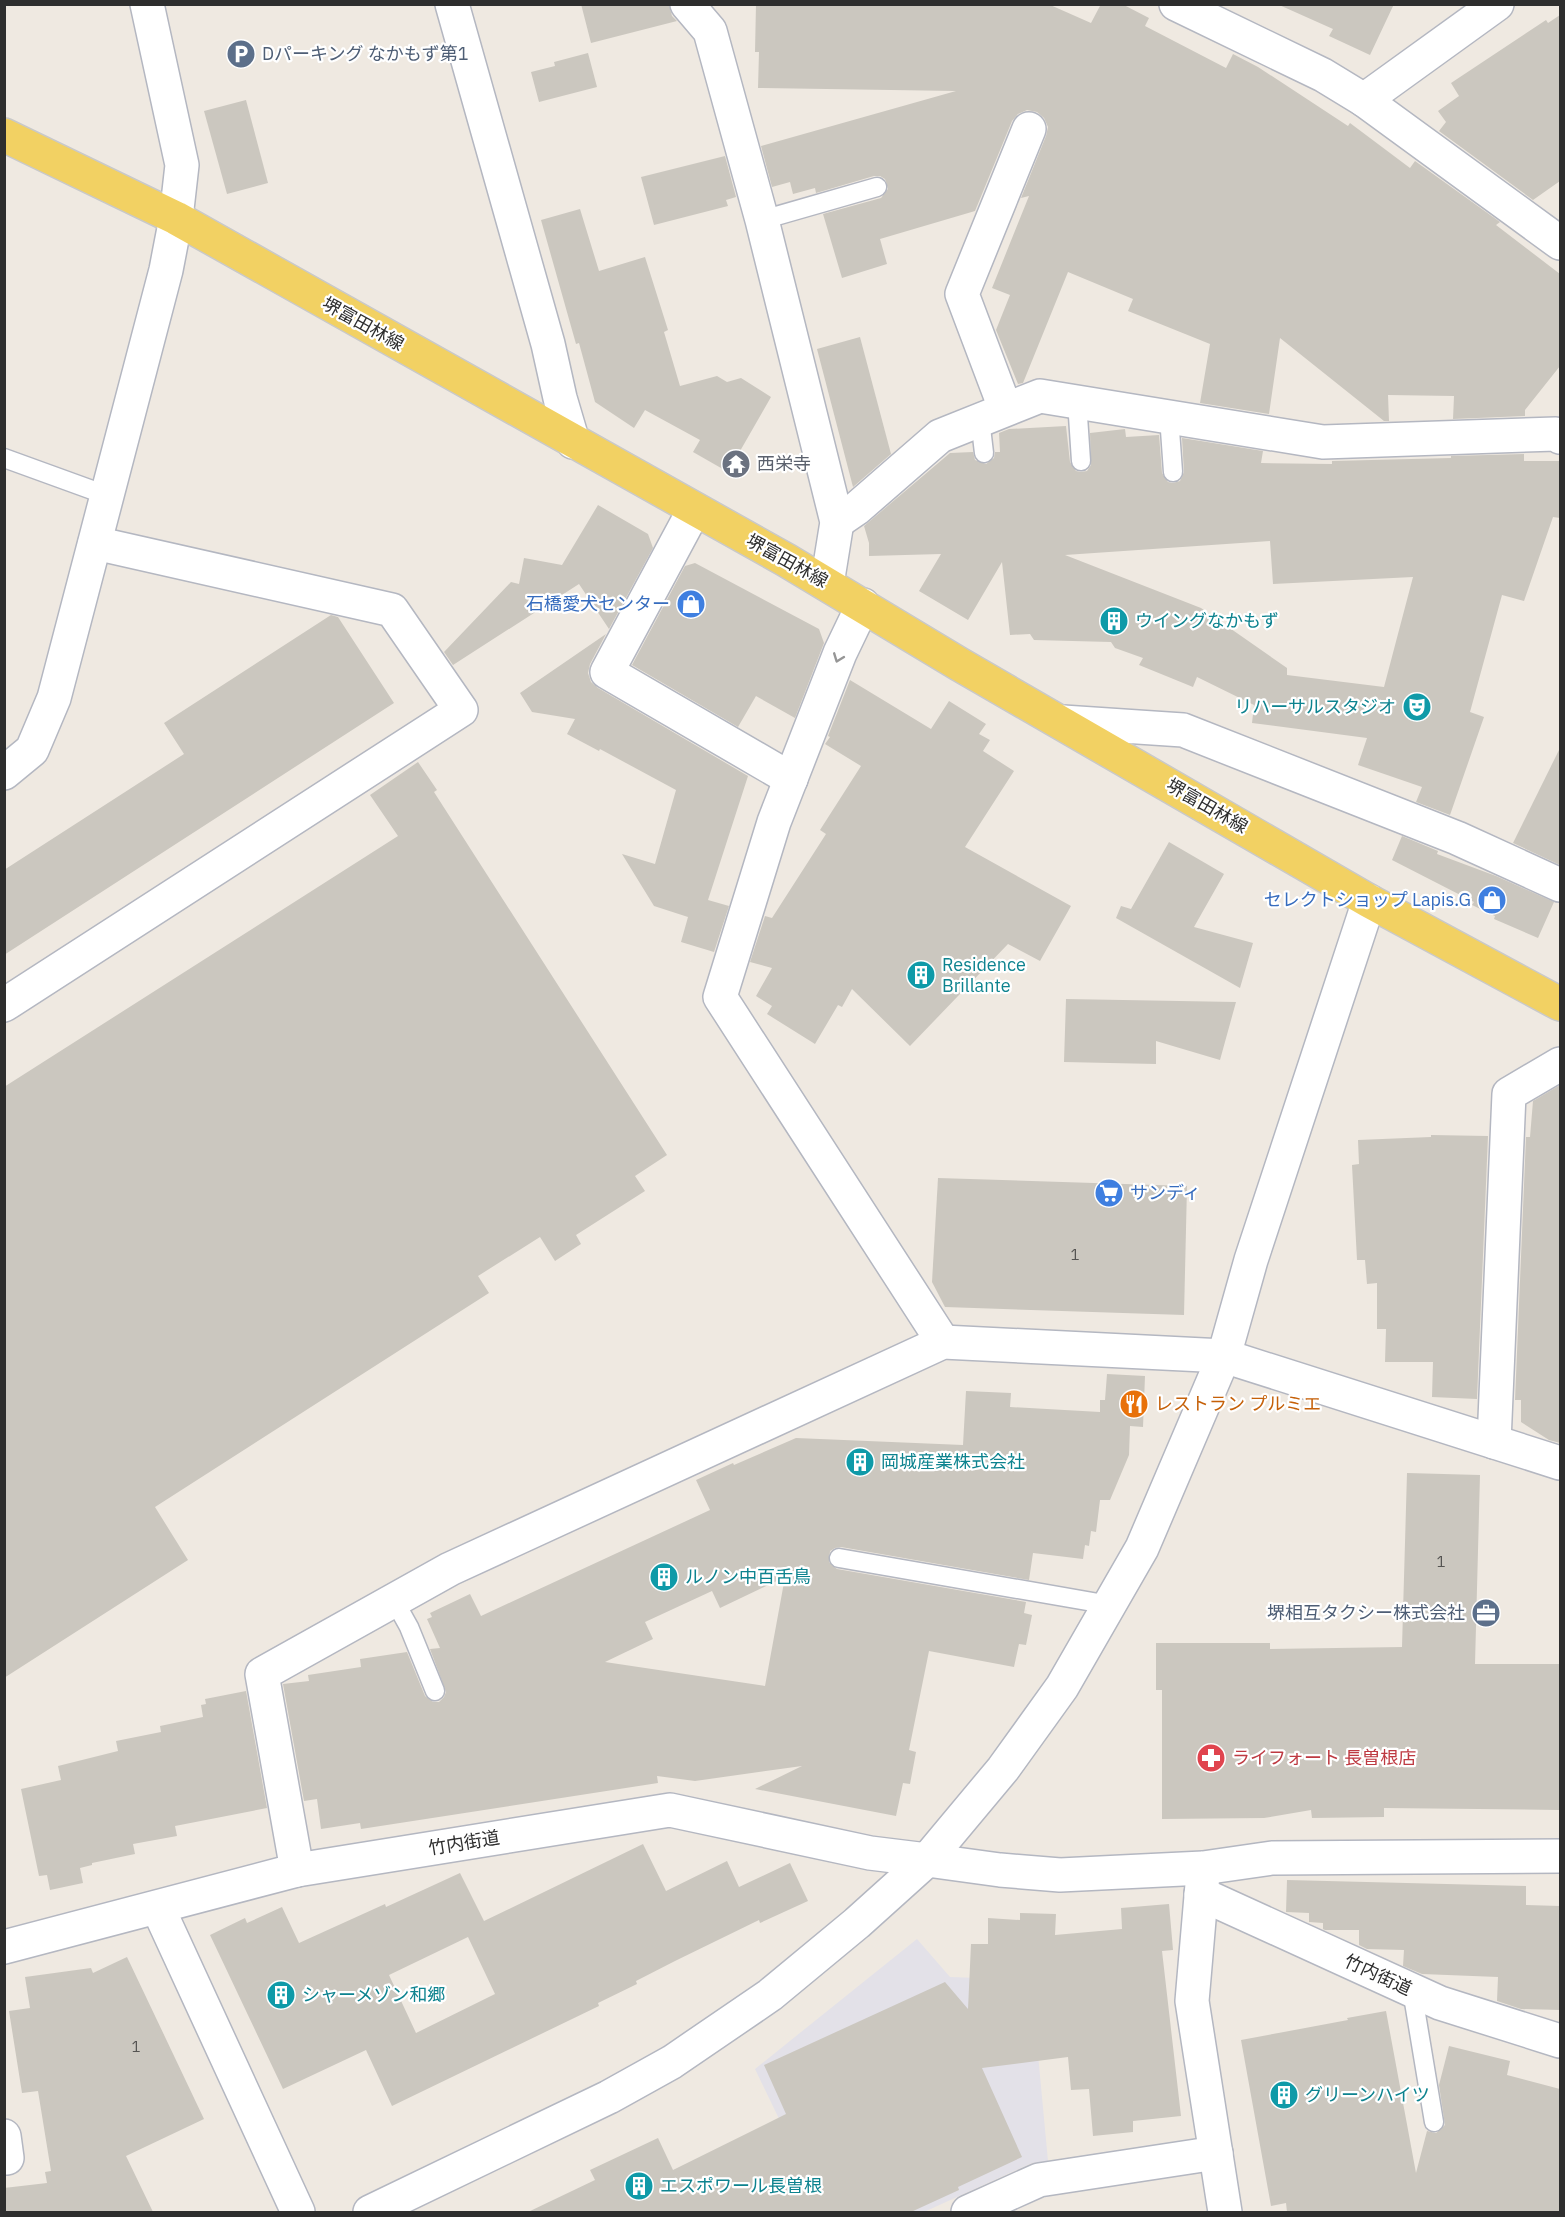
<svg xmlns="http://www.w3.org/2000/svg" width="1565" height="2217" font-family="'IBM Plex Sans','Noto Sans JP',sans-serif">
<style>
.industrial{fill:#e3e1e8}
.building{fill:#cbc7bf;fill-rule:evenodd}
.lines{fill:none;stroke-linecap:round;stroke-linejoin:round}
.service-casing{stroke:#b4b7c1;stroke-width:21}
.minor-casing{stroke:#b4b7c1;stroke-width:36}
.tertiary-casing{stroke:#b4b7c1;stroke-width:36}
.primary-casing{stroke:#c9c9c9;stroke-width:36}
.service{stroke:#fff;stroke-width:18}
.minor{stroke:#fff;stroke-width:33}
.tertiary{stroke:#fff;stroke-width:33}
.primary{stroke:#f2d163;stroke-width:33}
.oneway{stroke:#969696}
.labels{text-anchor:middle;stroke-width:4.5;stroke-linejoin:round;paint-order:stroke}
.number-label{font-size:15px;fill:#555452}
.service-label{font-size:18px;fill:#4e5e75;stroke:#fff;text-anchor:start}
.street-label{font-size:18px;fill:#2e2e2e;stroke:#fff}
.worship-label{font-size:18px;fill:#5b616d;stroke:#fff;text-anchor:start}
.shop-label{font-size:18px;fill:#366cbe;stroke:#fff;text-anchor:end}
.culture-label{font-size:18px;fill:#0d838f;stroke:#fff;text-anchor:start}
.food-label{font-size:18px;fill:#c56008;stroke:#fff;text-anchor:start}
.health-label{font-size:18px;fill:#be3a42;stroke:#fff;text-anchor:start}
</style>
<rect width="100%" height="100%" fill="#efe9e1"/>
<polygon class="industrial" points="917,1939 950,1977 1031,1980 1048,2161 1032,2163 924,2212 824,2212 755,2069"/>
<g class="building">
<polygon points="581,4 669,4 672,16 677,21 591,43"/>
<polygon points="756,4 1048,4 1091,23 1101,4 1122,4 1149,18 1145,26 1226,68 1233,54 1258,67 1348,126 1350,123 1410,168 1415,161 1500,222 1496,225 1560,274 1560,366 1525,410 1525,416 1453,419 1454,396 1388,395 1389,421 1384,421 1280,338 1269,414 1200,403 1210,344 1128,311 1133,299 1068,272 1023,383 1018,384 996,330 1010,295 992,288 1029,196 1021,198 1046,136 1048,127 1044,118 1037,112 1027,110 1018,114 1012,121 975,211 880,239 887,264 842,278 823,214 881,198 888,189 885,179 880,176 874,176 816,193 815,188 793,194 790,182 772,187 761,146 956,91 758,88 759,52 755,52"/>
<polygon points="1277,4 1394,4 1370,55 1329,36 1333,29"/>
<polygon points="1560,15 1560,181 1533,200 1439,131 1446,122 1438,111 1459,96 1451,83 1546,20 1548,23"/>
<polygon points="588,53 597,87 539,102 531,72 555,66 554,62"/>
<polygon points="246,100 268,183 227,194 204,111"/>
<polygon points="725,156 736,197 726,200 728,206 654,225 641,177"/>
<polygon points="580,209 599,271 645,257 668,330 664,332 680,386 717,376 727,382 741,378 771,397 728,472 693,452 700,440 645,410 634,428 595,402 579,343 576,344 541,220"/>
<polygon points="860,337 891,454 853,487 817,349"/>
<path d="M1066,426L1070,462L1076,471L1081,472L1087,471L1091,465L1090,433L1125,429L1126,437L1159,435L1162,473L1168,482L1173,483L1180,481L1184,472L1182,438L1263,451L1261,463L1332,464V461L1451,458V456L1524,454V461H1560V518L1553,517L1524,601L1502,595L1470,712L1484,717L1450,815L1416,802L1422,787L1358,765L1367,738L1252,723L1254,705L1197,677L1193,687L1139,665L1143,658L1115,648L1111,642L1034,640L1030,634L1010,635L1002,562L968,620L919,591L941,554L869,556V543L864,526L950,453L973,452L975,460L986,464L994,458L995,452H1000L999,433L1009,429ZM1270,541L1273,584L1413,577L1384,687L1287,675V668L1201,608L1065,555Z"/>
<polygon points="598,505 648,534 653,548 609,629 579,584 453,665 444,652 511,582 519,584 524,558 562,565"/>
<polygon points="695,563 819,629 824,643 795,718 756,696 738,727 632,665 685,566"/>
<polygon points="331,615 338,617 394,703 4,955 4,870 184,754 164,723"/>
<polygon points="606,634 590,664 588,673 591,682 598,688 748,776 708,900 729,906 714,952 681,942 688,917 654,906 622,854 655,864 676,790 600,749 599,751 567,734 575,719 532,712 520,693"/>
<polygon points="850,680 931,729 949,701 986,724 979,734 990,740 983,751 1014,771 965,847 1071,906 1040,961 1008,944 910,1046 852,989 842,1007 838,1005 815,1044 767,1014 772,1006 756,996 772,968 750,962 765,916 772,918 826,834 820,830 861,766 825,744 830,737 828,736"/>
<polygon points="1560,748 1560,865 1513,843"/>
<polygon points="418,762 437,790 434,792 667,1155 635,1176 645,1191 576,1235 581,1244 555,1261 540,1237 478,1276 489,1293 155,1507 188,1560 4,1678 4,1087 398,836 370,795"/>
<polygon points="1402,836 1438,851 1437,854 1496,876 1554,902 1538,938 1494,919 1495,916 1472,905 1474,902 1392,860"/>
<polygon points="1169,842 1224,874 1194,927 1253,943 1240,988 1116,918 1121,906 1131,909"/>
<polygon points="1066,999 1236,1002 1220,1060 1156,1041 1156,1064 1064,1062"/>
<polygon points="1560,1085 1560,1443 1549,1440 1521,1422 1521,1400 1515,1400 1526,1137 1530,1137 1533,1101"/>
<polygon points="1431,1135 1488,1136 1477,1399 1432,1397 1433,1362 1385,1362 1386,1329 1377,1329 1377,1283 1367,1284 1365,1260 1357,1260 1352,1165 1359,1164 1358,1140 1431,1137"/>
<polygon points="938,1178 1187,1186 1184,1315 945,1307 932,1282"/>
<path d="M1107,1374L1145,1376L1143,1427L1130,1426L1129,1455L1110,1500H1100L1096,1532L1091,1531L1089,1546L1085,1545L1083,1559L1033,1553L1029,1580L841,1547L835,1548L830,1551L829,1562L837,1569L1026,1602L1024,1613L1032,1615L1026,1645L1019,1644L1014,1667L929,1651L909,1750L916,1752L910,1784L903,1783L896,1816L755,1789L802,1766L695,1781L657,1776L658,1783L361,1829L360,1823L321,1829L317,1799L304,1801L283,1684L309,1681L308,1675L361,1667L360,1659L407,1652L425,1696L433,1702H439L444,1697L446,1692L430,1649L440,1648L427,1619L432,1617L430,1613L470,1594L481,1616L710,1510L696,1480L733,1463L734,1465L796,1438L963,1445L966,1391L1011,1393L1010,1407L1100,1412V1400H1105ZM785,1577L765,1686L605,1662L653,1639L645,1622L712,1591L720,1608Z"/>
<polygon points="1407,1473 1480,1475 1475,1664 1560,1664 1559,1810 1384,1808 1384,1817 1312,1818 1311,1810 1264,1818 1162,1819 1162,1690 1156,1690 1156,1643 1270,1643 1270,1649 1402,1647"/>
<polygon points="246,1691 267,1808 175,1826 177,1836 133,1844 135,1854 92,1863 92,1865 80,1868 83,1883 50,1890 47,1875 39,1876 21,1789 61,1780 58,1766 118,1751 116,1741 161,1732 160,1726 203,1717 201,1705 206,1704 205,1699"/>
<path d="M643,1844L666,1891L727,1861L739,1887L790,1863L808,1901L760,1923L759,1920L675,1961L636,1981L637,1984L598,2003L599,2006L392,2106L366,2050L283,2089L210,1935L245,1918L247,1923L282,1907L299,1943L385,1904L386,1907L460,1873L484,1921ZM468,1937L495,1994L416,2033L389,1975Z"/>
<polygon points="1287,1880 1526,1886 1526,1905 1560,1906 1560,2010 1521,2009 1497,2001 1498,1977 1422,1974 1403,1966 1404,1950 1367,1949 1359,1945 1359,1930 1325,1930 1323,1929 1323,1923 1309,1922 1309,1913 1286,1912"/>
<polygon points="1169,1904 1173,1950 1162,1951 1181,2116 1133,2121 1133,2132 1093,2136 1089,2089 1071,2090 1068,2057 982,2068 1022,2157 958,2187 959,2190 911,2212 528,2212 595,2180 590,2170 658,2138 673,2170 786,2114 764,2065 945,1982 968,2009 971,1944 988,1944 988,1918 1020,1920 1020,1913 1056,1914 1055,1935 1122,1929 1121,1908"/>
<polygon points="127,1957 204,2119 126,2156 153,2212 4,2212 4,2188 47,2183 45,2172 51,2171 38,2091 22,2093 9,2011 30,2008 25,1977 91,1968 93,1973"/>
<polygon points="1386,2011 1416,2173 1427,2131 1436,2133 1445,2125 1439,2085 1449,2046 1510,2061 1507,2075 1560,2089 1560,2212 1287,2212 1286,2203 1271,2206 1241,2040 1348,2020 1347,2018"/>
</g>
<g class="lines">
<g class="service-casing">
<g id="service">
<polyline points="762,220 877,187"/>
<polyline points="1077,401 1081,461"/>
<polyline points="1169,416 1173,472"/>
<polyline points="980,419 984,453"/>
<polyline points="4,458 106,495"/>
<polyline points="839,1558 1110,1605"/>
<polyline points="394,1600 409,1627 435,1691"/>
<polyline points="1412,1990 1434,2122"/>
</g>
</g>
<g class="minor-casing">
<g id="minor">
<polyline points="147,4 182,165 176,218"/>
<polyline points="452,4 548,344 560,398 573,442"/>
<polyline points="687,4 710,31 762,220 837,522 827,584"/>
<polyline points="1176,4 1323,75 1364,100 1560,243"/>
<polyline points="1364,100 1497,4"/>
<polyline points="1005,408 962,294 1029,129"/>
<polyline points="694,510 607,672 791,779"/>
<polyline points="837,522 856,509 940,436 1040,396 1323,442 1556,434 1560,437"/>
<polyline points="863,605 840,653 774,822 720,997 943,1342"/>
<polyline points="1063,722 1183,730 1457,838 1560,885"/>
<polyline points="4,1005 461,710 392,610 95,543"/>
<polyline points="1494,1442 1509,1094 1560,1064"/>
<polyline points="297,1870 262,1674 450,1569 943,1342 1224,1356 1560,1463"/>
<polyline points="1203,1873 1192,2001 1225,2212"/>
<polyline points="1201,1894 1440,2003 1560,2041"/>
<polyline points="4,1947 297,1870 670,1810 870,1853 927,1860"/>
<polyline points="4,2136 7,2158 4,2158"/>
<polyline points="968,2212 1039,2180 1216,2153"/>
</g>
</g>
<g class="tertiary-casing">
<g id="tertiary">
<polyline points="4,773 32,750 54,698 166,270 176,218"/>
<polyline points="927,1860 1000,1870 1060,1875 1203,1868 1272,1858 1560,1856"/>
<polyline points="158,1908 298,2212"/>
<polyline points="370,2212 609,2097 672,2062 770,1995 857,1923 927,1860 1003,1769 1062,1687 1142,1548 1224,1356 1251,1260 1369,901"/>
</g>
</g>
<g class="primary-casing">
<polyline id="primary" points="4,135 176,218 786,560 959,664 1369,901 1560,1004"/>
</g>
<use href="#service" class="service"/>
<use href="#minor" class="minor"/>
<use href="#tertiary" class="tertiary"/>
<use href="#primary" class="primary"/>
</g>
<defs><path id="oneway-chevron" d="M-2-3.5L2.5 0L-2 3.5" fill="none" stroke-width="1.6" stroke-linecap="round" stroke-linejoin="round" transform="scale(1.5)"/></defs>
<use class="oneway" href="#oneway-chevron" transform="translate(838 658) rotate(111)"/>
<defs>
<g id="parking-disc" transform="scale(1.5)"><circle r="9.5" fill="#5c6f8a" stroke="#fff"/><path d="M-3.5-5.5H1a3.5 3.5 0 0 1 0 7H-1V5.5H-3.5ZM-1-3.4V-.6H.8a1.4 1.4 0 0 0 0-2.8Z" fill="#fff"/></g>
<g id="temple-disc" transform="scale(1.5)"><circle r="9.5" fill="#6b7280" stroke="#fff"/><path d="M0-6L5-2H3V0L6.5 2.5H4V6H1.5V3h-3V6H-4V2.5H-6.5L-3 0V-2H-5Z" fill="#fff"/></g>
<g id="shop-disc" transform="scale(1.5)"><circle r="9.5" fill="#3f7fe0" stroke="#fff"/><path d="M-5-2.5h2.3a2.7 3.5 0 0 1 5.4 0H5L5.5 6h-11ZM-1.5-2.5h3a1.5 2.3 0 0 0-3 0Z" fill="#fff"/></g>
<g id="building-disc" transform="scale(1.5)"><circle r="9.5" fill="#0f9aa8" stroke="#fff"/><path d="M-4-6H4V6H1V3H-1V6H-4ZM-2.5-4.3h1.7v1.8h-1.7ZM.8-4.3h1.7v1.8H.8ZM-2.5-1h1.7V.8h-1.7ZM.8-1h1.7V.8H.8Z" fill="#fff"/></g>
<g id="theatre-disc" transform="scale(1.5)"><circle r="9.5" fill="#0f9aa8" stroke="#fff"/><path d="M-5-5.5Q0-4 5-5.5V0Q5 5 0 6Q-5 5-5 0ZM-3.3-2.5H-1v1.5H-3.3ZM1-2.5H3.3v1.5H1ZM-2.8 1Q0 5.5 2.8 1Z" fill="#fff"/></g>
<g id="supermarket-disc" transform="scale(1.5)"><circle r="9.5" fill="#3f7fe0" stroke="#fff"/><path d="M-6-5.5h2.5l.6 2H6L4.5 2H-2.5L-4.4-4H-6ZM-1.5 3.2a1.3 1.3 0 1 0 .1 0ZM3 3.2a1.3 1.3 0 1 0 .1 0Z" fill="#fff"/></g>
<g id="restaurant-disc" transform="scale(1.5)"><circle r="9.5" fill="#e8710a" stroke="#fff"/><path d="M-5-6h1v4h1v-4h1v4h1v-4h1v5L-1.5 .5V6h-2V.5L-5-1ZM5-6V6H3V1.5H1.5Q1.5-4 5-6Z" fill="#fff"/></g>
<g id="office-disc" transform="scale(1.5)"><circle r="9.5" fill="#5c6f8a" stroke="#fff"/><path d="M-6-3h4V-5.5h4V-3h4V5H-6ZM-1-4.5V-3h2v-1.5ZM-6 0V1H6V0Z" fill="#fff"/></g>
<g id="pharmacy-disc" transform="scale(1.5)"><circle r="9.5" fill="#e0444e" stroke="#fff"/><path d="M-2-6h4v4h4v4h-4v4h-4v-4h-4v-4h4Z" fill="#fff"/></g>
</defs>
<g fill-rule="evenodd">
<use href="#parking-disc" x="241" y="54"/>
<use href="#temple-disc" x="736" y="464"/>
<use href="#shop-disc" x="691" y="604"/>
<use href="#building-disc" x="1114" y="621"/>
<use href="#theatre-disc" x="1417" y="707"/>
<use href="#shop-disc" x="1492" y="900"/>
<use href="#building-disc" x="921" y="975"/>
<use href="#supermarket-disc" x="1109" y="1193"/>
<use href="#restaurant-disc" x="1134" y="1404"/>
<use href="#building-disc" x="860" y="1462"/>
<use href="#building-disc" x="664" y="1577"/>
<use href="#office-disc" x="1486" y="1613"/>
<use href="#pharmacy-disc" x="1211" y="1758"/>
<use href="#building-disc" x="281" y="1995"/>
<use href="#building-disc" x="1284" y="2095"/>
<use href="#building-disc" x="639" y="2186"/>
</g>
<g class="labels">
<g class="number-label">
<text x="1075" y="1260">1</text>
<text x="1441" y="1567">1</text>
<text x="136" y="2052">1</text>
</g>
<g class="service-label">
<text x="262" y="60">Dパーキング なかもず第1</text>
<text x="1465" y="1619" text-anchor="end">堺相互タクシー株式会社</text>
</g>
<g class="street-label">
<text transform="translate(363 324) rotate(29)" y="6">堺富田林線</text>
<text transform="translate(787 561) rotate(29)" y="6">堺富田林線</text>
<text transform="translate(1207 806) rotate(30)" y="6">堺富田林線</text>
<text transform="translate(464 1843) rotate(-9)" y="6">竹内街道</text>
<text transform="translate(1378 1975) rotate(25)" y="6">竹内街道</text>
</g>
<g class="worship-label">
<text x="757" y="470">西栄寺</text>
</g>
<g class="shop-label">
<text x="670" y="610">石橋愛犬センター</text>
<text x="1471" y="906">セレクトショップ Lapis.G</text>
<text x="1130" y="1199" text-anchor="start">サンディ</text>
</g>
<g class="culture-label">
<text x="1135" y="627">ウイングなかもず</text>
<text x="1396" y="713" text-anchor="end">リハーサルスタジオ</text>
<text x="942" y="971">Residence<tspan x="942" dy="21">Brillante</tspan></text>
<text x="881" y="1468">岡城産業株式会社</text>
<text x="685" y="1583">ルノン中百舌鳥</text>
<text x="302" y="2001">シャーメゾン和郷</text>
<text x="1305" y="2101">グリーンハイツ</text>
<text x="660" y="2192">エスポワール長曽根</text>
</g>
<g class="food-label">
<text x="1155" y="1410">レストラン プルミエ</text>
</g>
<g class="health-label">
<text x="1232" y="1764">ライフォート 長曽根店</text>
</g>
</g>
<rect width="1565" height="2217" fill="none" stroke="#2e2e2e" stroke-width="12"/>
</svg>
